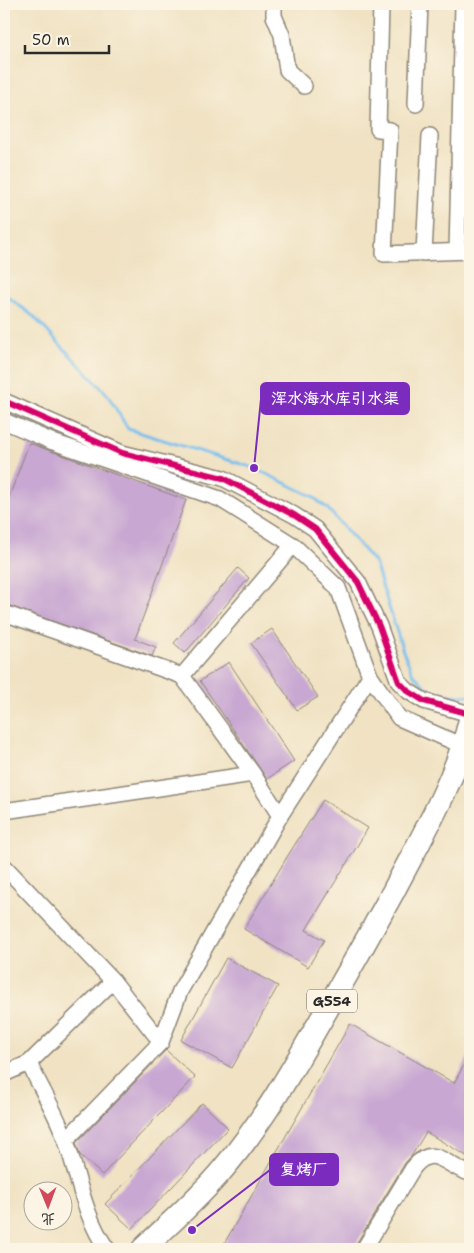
<svg xmlns="http://www.w3.org/2000/svg" width="474" height="1253" font-family="'Shantell Sans','LXGW WenKai TC',sans-serif">
<style>
.lines{fill:none;stroke-linecap:round;stroke-linejoin:round}
.stream{stroke:#75beee;stroke-width:3}
.building{fill:#c8a7d2}
.minor-casing{stroke:#8e8677;stroke-width:18}
.highway-casing{stroke:#8e8677;stroke-width:25}
.minor{stroke:#fff;stroke-width:15}
.highway{stroke:#fff;stroke-width:22}
.cycleway-casing{stroke:#fcf5e5;stroke-width:9}
.cycleway{stroke:#d6006c;stroke-width:6}
.labels{text-anchor:middle;stroke-width:4;stroke-linejoin:round;paint-order:stroke}
.shield{fill:#fcf5e5;stroke:#6a6863;stroke-width:1}
.shield-label{font-size:14px;font-weight:bold;fill:#2b2b2b}
.leader{fill:none;stroke:#7b2cbf;stroke-width:2}
.callout-dot{fill:#7b2cbf;stroke:#fcf5e5;stroke-width:2}
.callout{fill:#7b2cbf;stroke:#7b2cbf;stroke-width:2}
.callout-label{font-size:16px;text-anchor:middle;font-weight:bold;fill:#fff}
</style>
<rect width="100%" height="100%" fill="#fcf5e5"/>
<filter id="ink" filterUnits="userSpaceOnUse"><feTurbulence type="fractalNoise" baseFrequency=".02" numOctaves="2"/><feDisplacementMap in="SourceGraphic" scale="10" xChannelSelector="R" yChannelSelector="G"/><feConvolveMatrix kernelMatrix="1 2 1 2 8 2 1 2 1" color-interpolation-filters="sRGB"/></filter>
<filter id="wash" filterUnits="userSpaceOnUse"><feTurbulence type="fractalNoise" baseFrequency=".0096" numOctaves="4" result="noise"/><feDisplacementMap in="SourceGraphic" scale="20" xChannelSelector="R" yChannelSelector="G"/><feGaussianBlur stdDeviation="1.12" result="paint"/><feColorMatrix in="noise" values="0 0 0 0 0 0 0 0 0 0 0 0 0 0 0 0 0 1.4 0 .05"/><feComposite in="paint" operator="in"/></filter>
<g filter="url(#wash)">
<rect width="100%" height="100%" fill="#f0e2c3"/>
<g class="lines">
<polyline class="stream" points="4,294 33,316 107,394 128,429 254,468 312,496 328,509 375,563 403,651 413,674 431,692 459,696 470,695"/>
</g>
<g id="blocks">
<g class="building">
<polygon points="29,443 186,500 135,639 156,647 152,656 4,604 4,511"/>
<polygon points="238,568 249,578 185,653 174,643"/>
<polygon points="272,629 318,697 297,710 251,643"/>
<polygon points="229,662 294,761 267,779 200,681"/>
<polygon points="323,800 368,828 306,930 324,940 308,967 244,929 287,857"/>
<polygon points="226,958 278,986 232,1068 181,1040"/>
<polygon points="350,1024 454,1083 470,1054 470,1158 426,1132 412,1155 405,1163 356,1244 355,1249 221,1249"/>
<polygon points="166,1050 195,1077 102,1175 80,1155 76,1143"/>
<polygon points="202,1103 228,1128 132,1229 105,1204"/>
</g>
</g>
</g>
<g filter="url(#ink)">
<use href="#blocks" fill-opacity="0" stroke="#8e8677" stroke-width="1"/>
<g class="lines">
<g class="minor-casing">
<g id="minor">
<polyline points="274,4 274,16 282,35 287,70 304,86"/>
<polyline points="381,4 378,129 390,130 384,254 470,251"/>
<polyline points="416,104 420,4"/>
<polyline points="457,251 463,4"/>
<polyline points="424,253 430,136"/>
<polyline points="4,401 122,453 223,478 294,515 315,529 358,582 379,626 399,682 408,691 424,701 470,714"/>
<polyline points="4,421 53,442 220,499 293,545 338,588 370,676 399,718 463,746"/>
<polyline points="4,613 182,676 293,545"/>
<polyline points="182,676 253,774 280,816"/>
<polyline points="4,811 253,774"/>
<polyline points="4,866 113,981 161,1042"/>
<path d="M29,1063C41,1089 57,1114 66,1141C79,1178 84,1216 107,1249"/>
<polyline points="4,1074 29,1063 113,981"/>
<polyline points="66,1140 161,1042 180,991 280,816 370,676"/>
<path d="M364,1249L413,1168C434,1141 447,1168 470,1173"/>
</g>
</g>
<g class="highway-casing">
<path id="highway" d="M143,1249C170,1223 199,1198 223,1169C264,1121 295,1065 326,1011C349,971 371,932 393,892C421,838 456,780 470,720"/>
</g>
<use href="#minor" class="minor"/>
<use href="#highway" class="highway"/>
<g class="cycleway-casing">
<polyline id="cycleway" points="4,401 122,453 223,478 294,515 315,529 358,582 379,626 399,682 408,691 424,701 470,714"/>
</g>
<use href="#cycleway" class="cycleway"/>
</g>
</g>
<g class="labels">
<rect class="shield" x="307" y="989.5" width="50" height="23" rx="4"/>
<g class="shield-label">
<text x="332" y="1006">G554</text>
</g>
</g>
<path class="leader" d="M254 468L261 399M192 1230L270 1170"/>
<g class="callout-dot">
<circle cx="254" cy="468" r="5"/>
<circle cx="192" cy="1230" r="5"/>
</g>
<g class="callout">
<rect x="261" y="383" width="148" height="31" rx="5"/>
<rect x="270" y="1154" width="68" height="31" rx="5"/>
</g>
<g class="callout-label">
<text x="335" y="404">浑水海水库引水渠</text>
<text x="304" y="1175">复烤厂</text>
</g>
<rect width="474" height="1253" fill="none" stroke="#fcf5e5" stroke-width="20"/>
<g transform="translate(48 1206) rotate(179)"><circle r="24" fill="#fcf5e5" stroke="#a8a49b"/>
<path d="M0-4L9 19L0 12L-9 19Z" fill="#d1495b"/>
<text y="-8" font-size="14" font-weight="bold" text-anchor="middle" fill="#2b2b2b">北</text>
</g>
<path d="M25 45v8h84v-8" fill="none" stroke="#2b2b2b" stroke-width="2.5"/>
<text x="32" y="45" font-size="15" fill="#2b2b2b" stroke="#fcf5e5" stroke-width="4" paint-order="stroke">50 m</text>
</svg>
